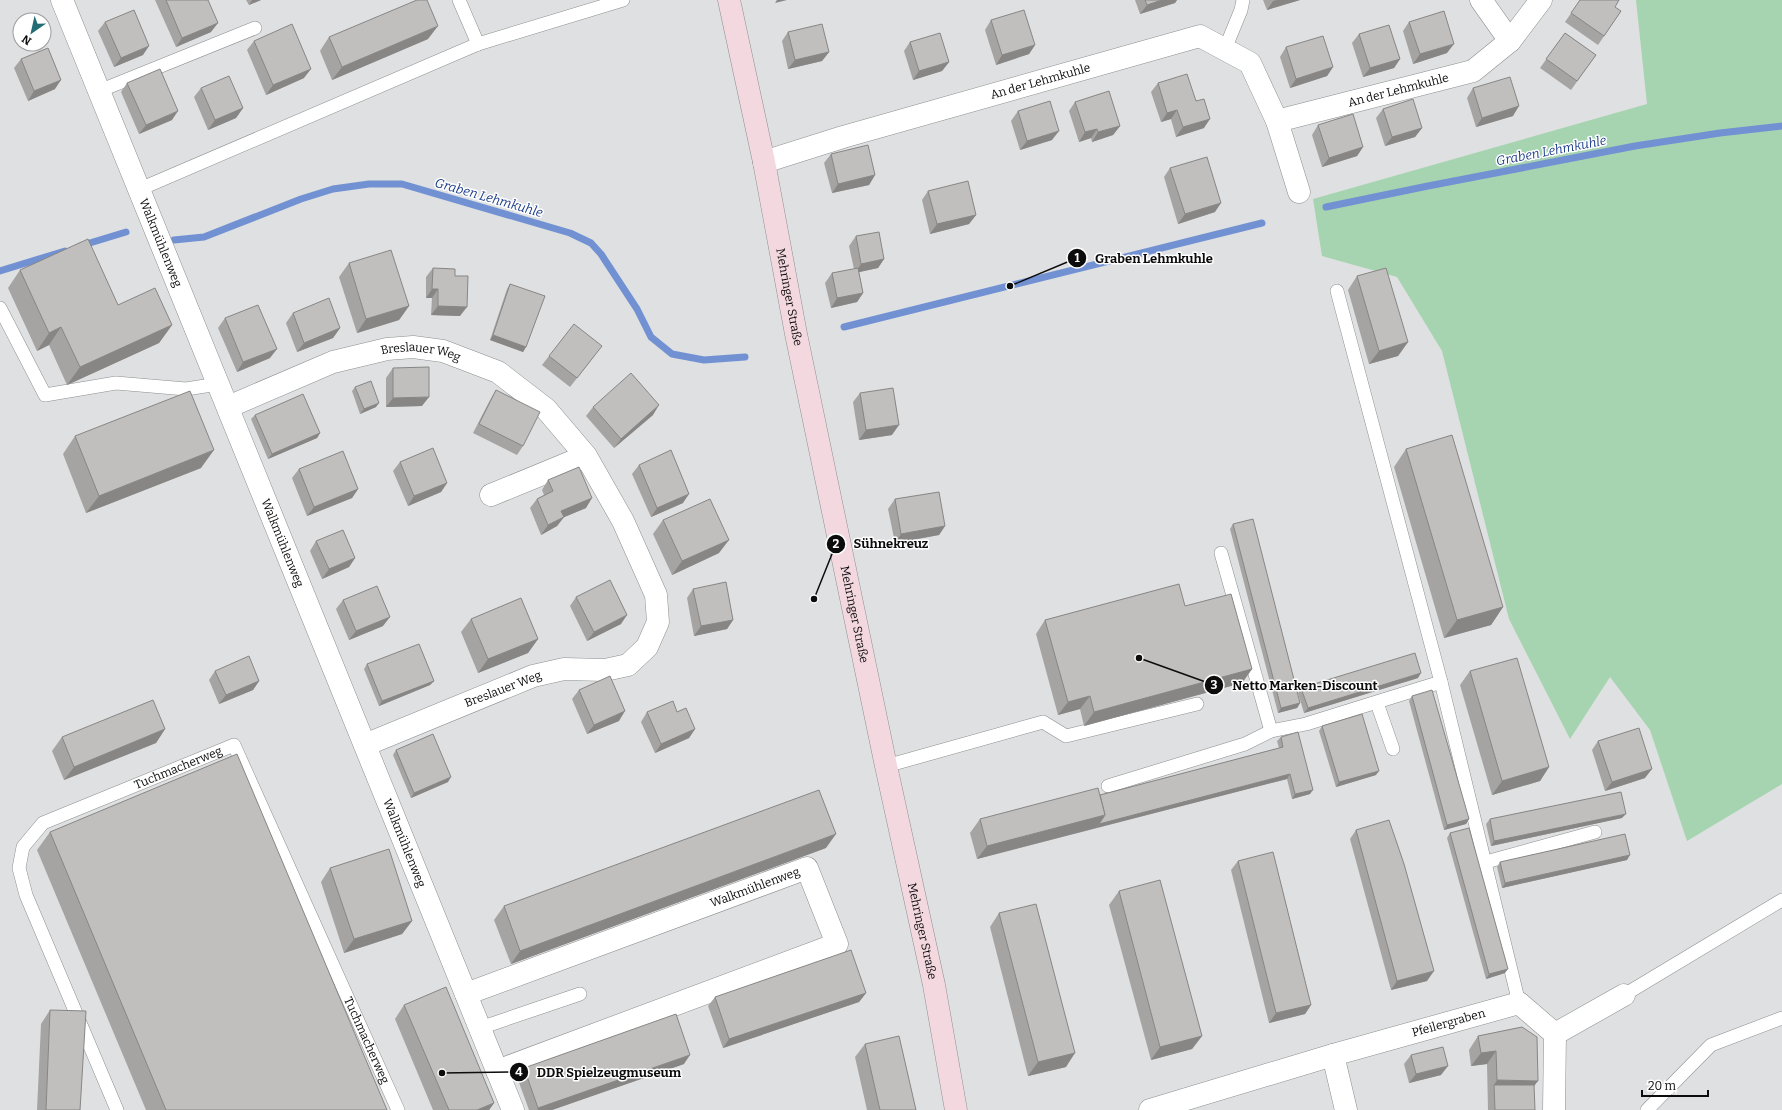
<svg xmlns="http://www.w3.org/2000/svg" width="1782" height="1110" font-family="Bitter,serif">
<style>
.green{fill:#a7d4b0}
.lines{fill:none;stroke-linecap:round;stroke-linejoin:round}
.stream{stroke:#7291d3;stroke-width:7}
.lane-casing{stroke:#8d8f90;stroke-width:14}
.street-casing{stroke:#8d8f90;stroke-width:23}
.secondary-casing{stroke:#8d8f90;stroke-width:23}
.lane{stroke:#fff;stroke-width:13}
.street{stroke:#fff;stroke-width:22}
.secondary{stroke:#f4d8e0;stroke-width:22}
.wall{fill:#a6a4a3}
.shaded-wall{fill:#878685}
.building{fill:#c1bfbe;stroke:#878685}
.labels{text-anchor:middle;stroke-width:3;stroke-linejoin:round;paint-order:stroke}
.street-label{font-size:12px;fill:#0c0c0d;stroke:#fff}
.water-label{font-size:13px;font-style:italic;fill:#1c3c89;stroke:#fff}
.leader{fill:none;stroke:#0c0c0d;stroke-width:1.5}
.callout-dot{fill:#0c0c0d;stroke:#fff;stroke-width:1.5}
.mark-label{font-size:12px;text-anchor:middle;font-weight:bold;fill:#fff}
.callout-label{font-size:13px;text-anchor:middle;font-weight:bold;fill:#0c0c0d;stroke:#fff;stroke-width:3;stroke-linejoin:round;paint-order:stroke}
</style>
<rect width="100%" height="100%" fill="#dee0e1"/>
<polygon class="green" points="1636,0 1782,0 1782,784 1687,841 1650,730 1610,677 1570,739 1509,619 1442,351 1397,277 1322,256 1313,199 1647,104"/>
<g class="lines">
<g class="stream">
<polyline points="1326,207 1428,186 1635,146 1720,133 1782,126"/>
<polyline points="174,240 204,237 301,199 333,189 369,184 402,184 570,233 591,243 601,254 637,309 651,337 672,354 704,360 745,357"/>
<polyline points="80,246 126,232"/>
<polyline points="0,271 65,251"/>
<polyline points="844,327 1262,223"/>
</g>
<g class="lane-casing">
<g id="lane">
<polyline points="459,0 478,44"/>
<polyline points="1225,49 1241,10 1243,0"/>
<polyline points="99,91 255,28"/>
<polyline points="140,189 478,44 623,0"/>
<polyline points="1337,291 1441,682 1519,1003"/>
<polyline points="0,308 45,395 116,383 186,389 218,384"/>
<polyline points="1221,553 1271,731"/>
<polyline points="1377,703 1393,749"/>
<polyline points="886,766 1043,722 1066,736 1197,704"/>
<polyline points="1108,786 1245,744 1271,731 1306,724 1441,682"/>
<polyline points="1486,862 1595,832"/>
<polyline points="1624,995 1782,900"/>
<polyline points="480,1028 580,994"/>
<path id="s1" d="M117,1110L26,895L19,868L23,847L43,823L234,745L398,1110"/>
<polyline points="1647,1110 1711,1045 1782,1018"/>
</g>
</g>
<g class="street-casing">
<g id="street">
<path id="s2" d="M62,0L513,1110"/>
<polyline points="1481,0 1510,41"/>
<polyline points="1277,121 1299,192"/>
<path id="s3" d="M764,162L843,137L1200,36L1250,63L1277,121L1473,71L1510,41L1541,0"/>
<path id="s4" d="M228,407L333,362L387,349L413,347L443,351L498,372L546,409L586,456L623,521L656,595L658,622L647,647L628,665L605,670L564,669L533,676L365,745"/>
<polyline points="491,495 586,456"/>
<path id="s5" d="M466,994L807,868L837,944L497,1071"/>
<polyline points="1555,1034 1624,995"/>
<polyline points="1333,1055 1346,1110"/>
<path id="s6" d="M1150,1110L1333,1055L1519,1003L1555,1034"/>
<polyline points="1554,1110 1555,1034"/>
</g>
</g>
<g class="secondary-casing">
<g id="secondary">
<path id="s7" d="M729,0L764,162L796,334L886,766L934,985L956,1110"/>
</g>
</g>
<use href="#lane" class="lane"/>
<use href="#street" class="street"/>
<use href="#secondary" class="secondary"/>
</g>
<g class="wall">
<polygon points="155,0 208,0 211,32 176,47"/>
<polygon points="246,0 261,0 249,5"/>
<polygon points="1135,0 1177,0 1175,3 1140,14"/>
<polygon points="1263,0 1300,0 1267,10"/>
<polygon points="1580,0 1621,11 1598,45 1565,22"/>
<polygon points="991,20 1035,45 1029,54 996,65 985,30"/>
<polygon points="105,22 143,55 114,67 98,31"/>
<polygon points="1409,22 1447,53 1413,64 1403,31"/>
<polygon points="788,32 829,52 822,61 788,69 782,41"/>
<polygon points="1565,33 1596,55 1571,90 1540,68"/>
<polygon points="1359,34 1400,59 1394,68 1363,77 1352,43"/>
<polygon points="329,37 428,39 332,80 320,51"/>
<polygon points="254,41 304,78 266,95 247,50"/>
<polygon points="910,42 949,62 942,71 913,80 904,51"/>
<polygon points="1286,47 1333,67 1327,76 1290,88 1280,57"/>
<polygon points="21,59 55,89 28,101 14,68"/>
<polygon points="127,83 172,120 139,134 121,92"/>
<polygon points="1158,83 1204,128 1176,137 1171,119 1161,122 1151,92"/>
<polygon points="201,88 243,108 236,118 208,130 194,97"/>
<polygon points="1473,88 1513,116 1476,127 1467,98"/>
<polygon points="1075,102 1120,126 1113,135 1092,142 1091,138 1079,142 1069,111"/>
<polygon points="1383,109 1422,128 1415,137 1385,146 1376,118"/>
<polygon points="1018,111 1052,140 1020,150 1011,121"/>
<polygon points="1318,125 1363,147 1357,156 1322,167 1312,135"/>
<polygon points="831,154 875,175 869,185 832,193 824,163"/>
<polygon points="1170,168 1215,212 1178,224 1164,177"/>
<polygon points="928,191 976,215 969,224 930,234 922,200"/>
<polygon points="856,236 884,259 878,268 859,272 863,293 857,302 831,308 825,283 832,273 854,269 849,246"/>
<polygon points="349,263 409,306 399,320 357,333 339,277"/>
<polygon points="433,268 455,276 460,316 431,315 432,298 426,298 426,277"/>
<polygon points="20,270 118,305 172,325 159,343 67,385 49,345 37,351 8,288"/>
<polygon points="1357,276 1408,342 1398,356 1369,364 1348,290"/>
<polygon points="510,284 526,347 523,352 490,340 507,289"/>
<polygon points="293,313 340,328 333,338 297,352 286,323"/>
<polygon points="225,318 270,358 237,372 218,328"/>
<polygon points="595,355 570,387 542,365 549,356"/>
<polygon points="393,368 422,406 386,407 386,378"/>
<polygon points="355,387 376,407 360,414 352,391"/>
<polygon points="496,390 523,446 517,455 473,433 490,400"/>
<polygon points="860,393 892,435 859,440 853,402"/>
<polygon points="593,407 653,415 614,448 586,416"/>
<polygon points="255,415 320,433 317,438 268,459 251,419"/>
<polygon points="75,436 201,468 86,513 63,454"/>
<polygon points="1406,449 1503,607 1491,625 1444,638 1394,467"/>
<polygon points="400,462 447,483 441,492 408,506 393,471"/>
<polygon points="639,465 683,503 651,517 632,474"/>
<polygon points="299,469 358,489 352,498 307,516 292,478"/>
<polygon points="548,480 586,508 564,517 557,526 541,535 530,508 537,499 544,495 542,490"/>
<polygon points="895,499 945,526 939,535 895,543 888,509"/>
<polygon points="663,520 719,553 672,575 653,534"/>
<polygon points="1233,524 1300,703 1297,708 1278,713 1230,529"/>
<polygon points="316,541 355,558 349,567 322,579 310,551"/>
<polygon points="693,589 733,620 727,629 694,636 687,598"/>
<polygon points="576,597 621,624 587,641 570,606"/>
<polygon points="343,600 383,626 349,640 336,609"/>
<polygon points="471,619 538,639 528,653 478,673 461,632"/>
<polygon points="1045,620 1252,669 1242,683 1084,726 1080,709 1058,715 1036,634"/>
<polygon points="367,664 434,681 430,685 379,706 364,669"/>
<polygon points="215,671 259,681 253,690 219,704 209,680"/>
<polygon points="1470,671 1549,767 1540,781 1492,795 1460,685"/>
<polygon points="1418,678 1304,713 1298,693 1301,688"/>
<polygon points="579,690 619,721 587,734 572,699"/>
<polygon points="1412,696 1469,819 1466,824 1444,830 1409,701"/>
<polygon points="647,712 695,729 689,738 655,753 641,722"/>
<polygon points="1322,726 1376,775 1336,787 1319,731"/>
<polygon points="165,729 156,743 64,780 52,751 62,737"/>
<polygon points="1281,737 1310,794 1292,799 1287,779 977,859 970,833 980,819 1100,795 1279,748 1277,741"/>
<polygon points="1598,741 1645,778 1605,791 1592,750"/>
<polygon points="396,750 448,782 411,798 393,755"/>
<polygon points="1622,818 1491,846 1486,824 1490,819"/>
<polygon points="1356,830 1427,981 1391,990 1350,839"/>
<polygon points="50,832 387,1110 146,1110 37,850"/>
<polygon points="1450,833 1505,973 1486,979 1447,838"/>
<polygon points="826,848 511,964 494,920 504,906"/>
<polygon points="1627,860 1502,888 1497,867 1500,862"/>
<polygon points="1238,861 1311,1005 1305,1014 1269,1023 1231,870"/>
<polygon points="330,868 412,921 402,934 344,953 321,882"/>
<polygon points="1119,891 1202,1036 1192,1049 1151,1060 1109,905"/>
<polygon points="999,913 1066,1067 1028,1076 990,927"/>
<polygon points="866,993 859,1002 723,1048 708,1006 715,997"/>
<polygon points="404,1005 494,1103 489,1110 433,1110 395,1019"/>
<polygon points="50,1010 80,1110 37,1110 41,1024"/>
<polygon points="1522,1027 1534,1085 1535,1110 1488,1110 1487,1064 1471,1066 1469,1050 1478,1036"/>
<polygon points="865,1044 916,1110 867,1110 855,1057"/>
<polygon points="1411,1055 1441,1075 1409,1083 1404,1064"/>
<polygon points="684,1064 552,1110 529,1110 517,1077 524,1068"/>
</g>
<g class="shaded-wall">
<polygon points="252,0 261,0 249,5"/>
<polygon points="777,0 787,0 775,3"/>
<polygon points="1162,0 1177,0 1175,3 1140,14 1147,5"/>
<polygon points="1277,0 1300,0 1267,10 1273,1"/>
<polygon points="218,23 211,32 176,47 182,38"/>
<polygon points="438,26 428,39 332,80 342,67"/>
<polygon points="1454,44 1447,53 1413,64 1420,54"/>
<polygon points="1035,45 1029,54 996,65 1002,55"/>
<polygon points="149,46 143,55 114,67 121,58"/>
<polygon points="829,52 822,61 788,69 795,60"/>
<polygon points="1400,59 1394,68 1363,77 1370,68"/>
<polygon points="949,62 942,71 913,80 919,71"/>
<polygon points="1333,67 1327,76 1290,88 1296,79"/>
<polygon points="311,69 304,78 266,95 273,85"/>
<polygon points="61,80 55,89 28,101 34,91"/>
<polygon points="1519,106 1513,116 1476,127 1482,118"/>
<polygon points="243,108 236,118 208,130 215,120"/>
<polygon points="1177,110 1171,119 1161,122 1167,113"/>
<polygon points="178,111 172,120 139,134 146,125"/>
<polygon points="1210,119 1204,128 1176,137 1183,127"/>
<polygon points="1120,126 1113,135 1092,142 1098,132"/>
<polygon points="1422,128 1415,137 1385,146 1392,137"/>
<polygon points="1097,129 1091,138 1079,142 1085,132"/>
<polygon points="1059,131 1052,140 1020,150 1027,141"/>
<polygon points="1363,147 1357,156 1322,167 1329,158"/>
<polygon points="875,175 869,185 832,193 838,184"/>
<polygon points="1221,203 1215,212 1178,224 1185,214"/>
<polygon points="976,215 969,224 930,234 937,224"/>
<polygon points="884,259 878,268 855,273 861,264"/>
<polygon points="432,289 438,289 432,298 426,298"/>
<polygon points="863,293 857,302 831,308 837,298"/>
<polygon points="409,306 399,320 357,333 366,319"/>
<polygon points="438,306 467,307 460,316 431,315"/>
<polygon points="172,325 159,343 67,385 80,367"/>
<polygon points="61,327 49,345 37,351 49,333"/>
<polygon points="340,328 333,338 297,352 304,343"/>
<polygon points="493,335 526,347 523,352 490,340"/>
<polygon points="1408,342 1398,356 1369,364 1379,351"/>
<polygon points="277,349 270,358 237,372 243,362"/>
<polygon points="429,397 422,406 386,407 393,398"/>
<polygon points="379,403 376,407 360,414 364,409"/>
<polygon points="659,405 653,415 614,448 621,439"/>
<polygon points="899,425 892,435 859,440 866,430"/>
<polygon points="320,433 317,438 268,459 272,454"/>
<polygon points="214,450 201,468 86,513 99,496"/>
<polygon points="447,483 441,492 408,506 414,496"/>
<polygon points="358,489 352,498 307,516 314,507"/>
<polygon points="689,494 683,503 651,517 657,508"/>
<polygon points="592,498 586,508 555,521 561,511"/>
<polygon points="564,517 557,526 541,535 548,525"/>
<polygon points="945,526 939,535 895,543 901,534"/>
<polygon points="729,540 719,553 672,575 682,561"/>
<polygon points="355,558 349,567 322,579 329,569"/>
<polygon points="1503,607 1491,625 1444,638 1457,620"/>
<polygon points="627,615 621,624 587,641 594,632"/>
<polygon points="390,617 383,626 349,640 356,631"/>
<polygon points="733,620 727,629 694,636 701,626"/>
<polygon points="538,639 528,653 478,673 488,659"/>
<polygon points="1252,669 1242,683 1084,726 1094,712"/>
<polygon points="1421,673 1418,678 1304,713 1308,708"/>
<polygon points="259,681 253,690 219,704 226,695"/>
<polygon points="434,681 430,685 379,706 382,701"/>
<polygon points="1090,696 1080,709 1058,715 1068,702"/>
<polygon points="1300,703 1297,708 1278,713 1281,708"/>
<polygon points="625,711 619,721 587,734 594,725"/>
<polygon points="165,729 156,743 64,780 74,767"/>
<polygon points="695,729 689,738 655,753 661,744"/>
<polygon points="1549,767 1540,781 1492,795 1502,781"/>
<polygon points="1652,769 1645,778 1605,791 1612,782"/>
<polygon points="1379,771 1376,775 1336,787 1339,782"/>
<polygon points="1290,774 1287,779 1096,828 1099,824"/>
<polygon points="451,777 448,782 411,798 414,793"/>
<polygon points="1313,790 1310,794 1292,799 1295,794"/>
<polygon points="1626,814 1622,818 1491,846 1494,841"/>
<polygon points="1105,815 1096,828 977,859 987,846"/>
<polygon points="1469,819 1466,824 1444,830 1447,825"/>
<polygon points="836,834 826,848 511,964 520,951"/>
<polygon points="1630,855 1627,860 1502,888 1505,883"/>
<polygon points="412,921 402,934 344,953 354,939"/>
<polygon points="1508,969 1505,973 1486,979 1489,974"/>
<polygon points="1434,971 1427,981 1391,990 1397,981"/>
<polygon points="866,993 859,1002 723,1048 729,1039"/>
<polygon points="1311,1005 1305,1014 1269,1023 1276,1013"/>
<polygon points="1202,1036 1192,1049 1151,1060 1160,1047"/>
<polygon points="1496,1051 1487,1064 1471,1066 1481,1053"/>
<polygon points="1075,1053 1066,1067 1028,1076 1038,1062"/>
<polygon points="690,1055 684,1064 552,1110 537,1110 538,1108"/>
<polygon points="1448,1066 1441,1075 1409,1083 1416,1074"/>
<polygon points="1497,1080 1538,1081 1528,1094 1494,1085"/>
<polygon points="494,1103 489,1110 477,1110"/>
</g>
<g class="building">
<polygon points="166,0 208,0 218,23 182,38"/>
<polygon points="417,0 427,0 438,26 342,67 329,37"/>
<polygon points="1145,0 1162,0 1147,5"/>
<polygon points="1580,0 1619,0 1615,7 1621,11 1604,36 1571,13"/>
<polygon points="134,10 149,46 121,58 105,22"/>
<polygon points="1024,10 1035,45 1002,55 991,20"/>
<polygon points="1444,11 1454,44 1420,54 1409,22"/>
<polygon points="292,24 311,69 273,85 254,41"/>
<polygon points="822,24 829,52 795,60 788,32"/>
<polygon points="1389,25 1400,59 1370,68 1359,34"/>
<polygon points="940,33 949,62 919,71 910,42"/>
<polygon points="1565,33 1596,55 1577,81 1546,59"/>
<polygon points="1323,36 1333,67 1296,79 1286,47"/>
<polygon points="48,48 61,80 34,91 21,59"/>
<polygon points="160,69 178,111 146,125 127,83"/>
<polygon points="1187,74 1196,101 1204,99 1210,119 1183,127 1177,110 1167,113 1158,83"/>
<polygon points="229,76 243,108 215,120 201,88"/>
<polygon points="1510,77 1519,106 1482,118 1473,88"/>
<polygon points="1109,91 1120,126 1098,132 1097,129 1085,132 1075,102"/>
<polygon points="1413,99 1422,128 1392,137 1383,109"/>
<polygon points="1050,101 1059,131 1027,141 1018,111"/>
<polygon points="1353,114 1363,147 1329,158 1318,125"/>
<polygon points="868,145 875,175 838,184 831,154"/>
<polygon points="1207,157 1221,203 1185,214 1170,168"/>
<polygon points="968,181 976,215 937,224 928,191"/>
<polygon points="879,232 884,259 861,264 856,236"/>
<polygon points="88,239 118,305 155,288 172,325 80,367 61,327 49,333 20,270"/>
<polygon points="391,250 409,306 366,319 349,263"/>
<polygon points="433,268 455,269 455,276 468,276 467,307 438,306 438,289 432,289"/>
<polygon points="858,268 863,293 837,298 832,273"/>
<polygon points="1386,268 1408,342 1379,351 1357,276"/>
<polygon points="510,284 545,296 526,347 493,335"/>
<polygon points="329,298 340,328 304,343 293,313"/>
<polygon points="258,305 277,349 243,362 225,318"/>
<polygon points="574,324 602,346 577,378 549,356"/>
<polygon points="429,367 429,397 393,398 393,368"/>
<polygon points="631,373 659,405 621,439 593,407"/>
<polygon points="371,381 379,403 364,409 355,387"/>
<polygon points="893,388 899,425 866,430 860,393"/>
<polygon points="496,390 540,412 523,446 479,424"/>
<polygon points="190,391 214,450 99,496 75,436"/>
<polygon points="303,394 320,433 272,454 255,415"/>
<polygon points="1452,435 1503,607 1457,620 1406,449"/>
<polygon points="433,448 447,483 414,496 400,462"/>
<polygon points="671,450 689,494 657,508 639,465"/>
<polygon points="343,451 358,489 314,507 299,469"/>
<polygon points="579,467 592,498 561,511 564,517 548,525 537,499 553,491 548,480"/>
<polygon points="939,492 945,526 901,534 895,499"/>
<polygon points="710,499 729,540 682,561 663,520"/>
<polygon points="1253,519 1300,703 1281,708 1233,524"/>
<polygon points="343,530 355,558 329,569 316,541"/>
<polygon points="610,580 627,615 594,632 576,597"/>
<polygon points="726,582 733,620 701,626 693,589"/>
<polygon points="1179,584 1185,606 1231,594 1252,669 1094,712 1090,696 1068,702 1045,620"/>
<polygon points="377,586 390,617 356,631 343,600"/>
<polygon points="521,598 538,639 488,659 471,619"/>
<polygon points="419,644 434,681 382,701 367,664"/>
<polygon points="1415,653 1421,673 1308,708 1301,688"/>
<polygon points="249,656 259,681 226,695 215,671"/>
<polygon points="1517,658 1549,767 1502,781 1470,671"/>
<polygon points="610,676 625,711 594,725 579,690"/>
<polygon points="1432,690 1469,819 1447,825 1412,696"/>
<polygon points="153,700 165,729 74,767 62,737"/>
<polygon points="673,701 677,712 686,708 695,729 661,744 647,712"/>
<polygon points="1362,714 1379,771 1339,782 1322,726"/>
<polygon points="1639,728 1652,769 1612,782 1598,741"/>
<polygon points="1298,732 1313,790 1295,794 1290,774 1099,824 1105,815 1100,795 1283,747 1281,737"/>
<polygon points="433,734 451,777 414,793 396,750"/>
<polygon points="237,754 387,1110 166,1110 50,832"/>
<polygon points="1098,788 1105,815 987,846 980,819"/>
<polygon points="819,790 836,834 520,951 504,906"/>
<polygon points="1621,792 1626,814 1494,841 1490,819"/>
<polygon points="1389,820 1404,864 1434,971 1397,981 1356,830"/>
<polygon points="1469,828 1508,969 1489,974 1450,833"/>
<polygon points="1625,834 1630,855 1505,883 1500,862"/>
<polygon points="389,849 412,921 354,939 330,868"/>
<polygon points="1273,852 1311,1005 1276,1013 1238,861"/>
<polygon points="1160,880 1202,1036 1160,1047 1119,891"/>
<polygon points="1036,904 1075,1053 1038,1062 999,913"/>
<polygon points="851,950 866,993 729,1039 715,997"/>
<polygon points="446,987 494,1103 477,1110 449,1110 404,1005"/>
<polygon points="50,1010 86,1011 80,1110 46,1110"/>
<polygon points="676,1014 690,1055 538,1108 524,1068"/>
<polygon points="1522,1027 1537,1037 1538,1081 1497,1080 1496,1051 1481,1053 1478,1036"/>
<polygon points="899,1036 916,1110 880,1110 865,1044"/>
<polygon points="1443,1047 1448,1066 1416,1074 1411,1055"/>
<polygon points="1494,1085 1534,1085 1535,1110 1495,1110"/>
</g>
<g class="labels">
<g class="street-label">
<text dy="4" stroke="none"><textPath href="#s3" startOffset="288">An der Lehmkuhle</textPath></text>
<text dy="4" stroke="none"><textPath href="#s3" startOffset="700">An der Lehmkuhle</textPath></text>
<text dy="4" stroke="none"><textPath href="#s2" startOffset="262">Walkmühlenweg</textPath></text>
<text dy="4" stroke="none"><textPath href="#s7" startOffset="303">Mehringer Straße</textPath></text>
<text dy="4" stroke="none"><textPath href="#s4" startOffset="204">Breslauer Weg</textPath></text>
<text dy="4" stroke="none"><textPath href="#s2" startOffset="586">Walkmühlenweg</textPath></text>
<text dy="4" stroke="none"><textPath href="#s7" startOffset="627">Mehringer Straße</textPath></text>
<text transform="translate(503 689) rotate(-21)" y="4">Breslauer Weg</text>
<text dy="4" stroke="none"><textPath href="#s1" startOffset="460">Tuchmacherweg</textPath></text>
<text dy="4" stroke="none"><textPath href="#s2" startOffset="910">Walkmühlenweg</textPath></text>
<text dy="4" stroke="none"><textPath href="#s5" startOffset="308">Walkmühlenweg</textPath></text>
<text dy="4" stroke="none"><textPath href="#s7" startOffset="951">Mehringer Straße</textPath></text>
<text dy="4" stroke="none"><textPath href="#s6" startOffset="311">Pfeilergraben</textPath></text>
<text dy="4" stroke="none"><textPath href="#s1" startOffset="844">Tuchmacherweg</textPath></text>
</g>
<g class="water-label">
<text transform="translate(1551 150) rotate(-11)" y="5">Graben Lehmkuhle</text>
<text transform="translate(489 197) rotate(16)" y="5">Graben Lehmkuhle</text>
</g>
</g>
<path class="leader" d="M1010 286L1077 258M814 599L836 544M1139 658L1214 685M442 1073L519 1072"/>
<g class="callout-dot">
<circle cx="1010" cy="286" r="4"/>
<circle cx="814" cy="599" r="4"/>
<circle cx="1139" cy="658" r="4"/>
<circle cx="442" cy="1073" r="4"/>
<circle cx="1077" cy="258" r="10"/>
<circle cx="836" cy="544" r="10"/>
<circle cx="1214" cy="685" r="10"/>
<circle cx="519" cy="1072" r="10"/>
</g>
<g class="mark-label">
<text x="1077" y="262">1</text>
<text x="836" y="548">2</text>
<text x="1214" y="689">3</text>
<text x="519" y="1076">4</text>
</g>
<g class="callout-label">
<text x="1154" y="263">Graben Lehmkuhle</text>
<text x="891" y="548">Sühnekreuz</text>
<text x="1305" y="690">Netto Marken-Discount</text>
<text x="609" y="1077">DDR Spielzeugmuseum</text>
</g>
<g transform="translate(32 32) rotate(214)"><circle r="19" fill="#ffffff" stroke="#9e9e9e"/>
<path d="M0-3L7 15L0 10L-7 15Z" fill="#226d74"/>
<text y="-6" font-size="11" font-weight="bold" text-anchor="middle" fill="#0c0c0d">N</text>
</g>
<path d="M1642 1090v6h66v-6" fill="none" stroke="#0c0c0d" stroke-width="2"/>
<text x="1648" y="1090" font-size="12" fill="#0c0c0d" stroke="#ffffff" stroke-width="3" paint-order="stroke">20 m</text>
</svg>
